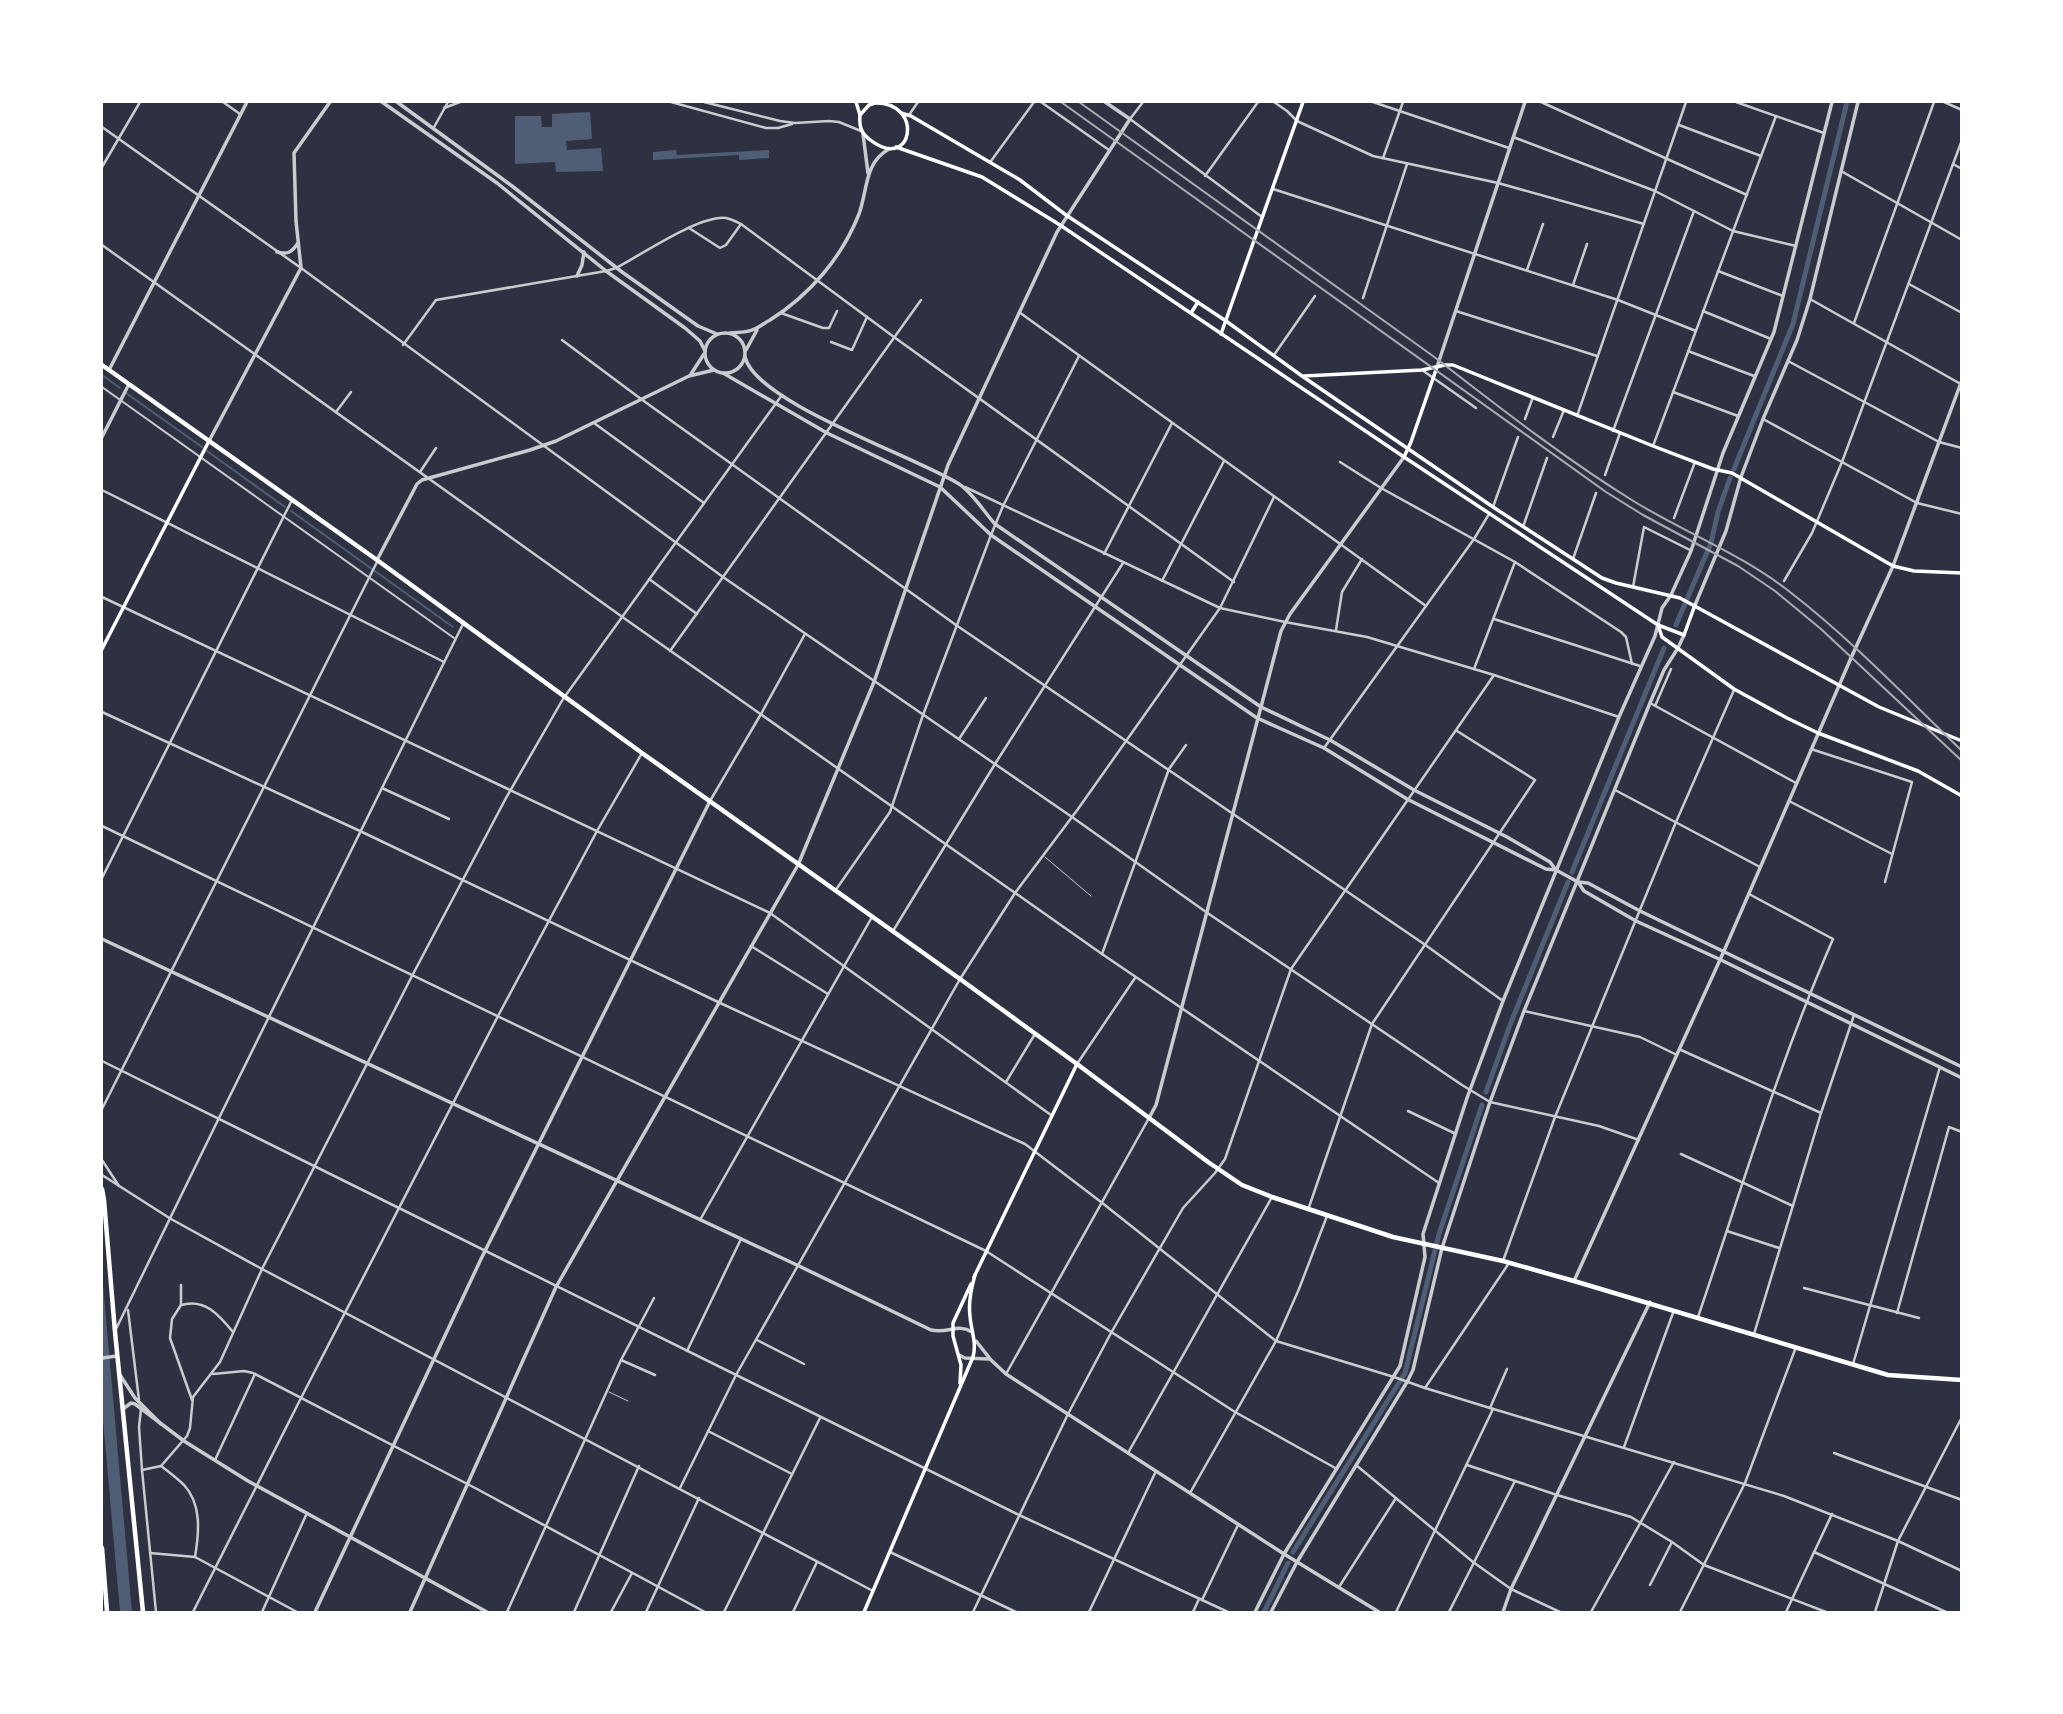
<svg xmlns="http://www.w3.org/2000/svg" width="2063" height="1714" font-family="'Times New Roman',serif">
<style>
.water{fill:#4f5d75}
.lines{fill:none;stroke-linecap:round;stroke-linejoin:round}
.stream{stroke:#4f5d75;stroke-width:2}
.canal{stroke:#4f5d75;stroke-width:5}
.service{stroke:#caccd0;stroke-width:1}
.pedestrian{stroke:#caccd0;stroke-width:2}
.minor{stroke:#caccd0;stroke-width:2.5}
.tertiary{stroke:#caccd0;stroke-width:3.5}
.secondary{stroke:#fff;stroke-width:3.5}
.primary{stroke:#fff;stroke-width:4.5}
.trunk{stroke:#fff;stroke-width:4.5}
.tram{stroke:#abadb3;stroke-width:2}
.rail{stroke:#abadb3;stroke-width:2}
</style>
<rect width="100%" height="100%" fill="#2d3142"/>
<g class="water">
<polygon points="590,112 592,139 566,141 567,150 601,148 603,171 556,172 555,162 515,164 515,116 541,116 542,127 552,127 552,114"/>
<polygon points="676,150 677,155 769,150 769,158 739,160 739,155 653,160 653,152"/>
<polygon points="102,1273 132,1612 120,1612 102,1408"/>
</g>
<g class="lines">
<g class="stream">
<polyline points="102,375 120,388"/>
<polyline points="126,393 202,447"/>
<polyline points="207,451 285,507"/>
<polyline points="291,511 453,627"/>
</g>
<g class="canal">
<polyline points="1734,469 1793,324 1847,102"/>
<polyline points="1676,625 1711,543 1718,512 1730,478"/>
<polyline points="1572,872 1664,648"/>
<polyline points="1486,1092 1510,1025 1568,882"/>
<polyline points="1293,1552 1405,1373 1439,1234 1482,1105"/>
<polyline points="1264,1612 1288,1563"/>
</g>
<g class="service">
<polyline points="1045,857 1091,896"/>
<polyline points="609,1392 628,1401"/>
</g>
<polyline class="pedestrian" points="102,387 454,638"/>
<g class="minor">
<polyline points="223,102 240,114"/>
<polyline points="671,102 766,128 778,128 792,124"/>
<polyline points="704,102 780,121 795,123 829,121 839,122 861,131"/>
<polyline points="1041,102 1109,150"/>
<polyline points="1143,102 1130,119 1262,217"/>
<polyline points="1274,102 1287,111 1297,121 1373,156 1498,183 1644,224"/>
<polyline points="1373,102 1509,148"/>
<polyline points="1541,102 1747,195"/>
<polyline points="1736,102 1824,133"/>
<polyline points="1944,102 1962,110"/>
<polyline points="444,108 460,102"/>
<polyline points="909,115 918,102"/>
<polyline points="1679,125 1761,156"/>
<polyline points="102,127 301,268 723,577 1072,817 1206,912 1462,1085 1490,1102 1599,1126 1639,1140"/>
<polyline points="433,129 448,102"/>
<polyline points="1513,137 1655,191 1733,231 1796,246"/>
<polyline points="1383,158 1403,102"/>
<polyline points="991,161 1034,102"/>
<polyline points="1953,164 1962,169"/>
<polyline points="102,167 140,102"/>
<polyline points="1841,171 1962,240"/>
<polyline points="1205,176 1258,102"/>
<polyline points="1273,189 1618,300 1696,331"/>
<polyline points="689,228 720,248 726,245 741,224"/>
<polyline points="102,245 628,621 1102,954 1439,1183"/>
<polyline points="1527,270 1543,224"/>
<polyline points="1718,271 1783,296"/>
<polyline points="1909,284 1962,313"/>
<polyline points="1573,285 1587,244"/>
<polyline points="1363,298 1407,164"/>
<polyline points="1810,299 1959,383"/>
<polyline points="1456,311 1597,356"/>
<polyline points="1703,311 1771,339"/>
<polyline points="1019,312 1426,606"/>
<polyline points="781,313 823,328 829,328 837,311"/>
<polyline points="1854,323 1934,102"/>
<polyline points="562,340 641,399 956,625 1424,944 1503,1001"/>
<polyline points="831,342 852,350 867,317"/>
<path d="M403,345L436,300L606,271L616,268C641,255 699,215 726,218C731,219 737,222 741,224L894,337L1234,582"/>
<polyline points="1688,351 1754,376"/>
<polyline points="1274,355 1315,296"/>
<polyline points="1788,361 1939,442 1962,448"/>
<polyline points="1422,370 1476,408"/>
<polyline points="1673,392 1738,416"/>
<polyline points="336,412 351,392"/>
<polyline points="1577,416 1686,102"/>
<polyline points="1525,419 1533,397"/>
<polyline points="1763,419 1917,503 1962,514"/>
<polyline points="594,423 704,503"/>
<polyline points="1613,431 1694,211"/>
<polyline points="1553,437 1564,410"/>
<polyline points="1653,446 1776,116"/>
<polyline points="1340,462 1381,488 1515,562 1621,632 1626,637 1632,664"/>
<polyline points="420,472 436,448"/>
<polyline points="1605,475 1620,433"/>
<polyline points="965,487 1220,608 1285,622 1367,637 1494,675 1619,717"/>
<polyline points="102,490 444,662"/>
<polyline points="1493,507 1518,437"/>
<polyline points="1674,518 1695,462"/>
<polyline points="1523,527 1547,458"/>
<polyline points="1104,554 1172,423"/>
<polyline points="1573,559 1596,493"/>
<polyline points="649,579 697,614"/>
<polyline points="1162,581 1224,461"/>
<polyline points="1784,581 1812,533 1842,462 1962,140"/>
<polyline points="1633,587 1644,527 1690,550"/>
<polyline points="102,597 770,913 1051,1115"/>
<polyline points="1494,619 1640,666"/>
<polyline points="1336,630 1342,592 1362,559"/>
<polyline points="670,651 921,300"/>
<polyline points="1474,669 1515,562"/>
<polyline points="1650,703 1796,783"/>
<polyline points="1655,706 1671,669"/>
<polyline points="102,712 360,831 718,1002 1025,1144 1101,1202 1276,1341 1394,1377 1425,1388 1490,1408 1784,1496 1898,1541 1962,1571"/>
<polyline points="959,739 986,698"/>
<polyline points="1324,748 1474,539 1489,514"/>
<polyline points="1811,749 1912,782 1885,882"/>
<polyline points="382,788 449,819"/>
<polyline points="1615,790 1760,867"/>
<polyline points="710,801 761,714 805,634"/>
<polyline points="1789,801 1892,854"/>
<polyline points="102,826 986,1251 1235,1412 1337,1469"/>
<polyline points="102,878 292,500"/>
<polyline points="835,891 890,812 923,715 991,535 1003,506 1079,356"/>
<polyline points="893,931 995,764 1123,563"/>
<polyline points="751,946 828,994"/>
<polyline points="1102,954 1169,769 1186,745"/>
<polyline points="1524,1011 1640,1037 1677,1055"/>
<polyline points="1681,1050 1821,1113"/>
<polyline points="102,1061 1019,1515 1228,1612"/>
<polyline points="1077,1064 1135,978"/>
<polyline points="1006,1082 1035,1034"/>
<polyline points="102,1109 377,562"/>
<polyline points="1408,1111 1456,1134"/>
<polyline points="1681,1154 1793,1206"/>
<polyline points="102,1160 119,1186"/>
<polyline points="102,1175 171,1219 262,1269 873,1591"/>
<polyline points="1308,1210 1372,1024 1535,780 1457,731"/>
<polyline points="700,1220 872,917"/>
<polyline points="1727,1231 1779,1248"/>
<polyline points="1503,1261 1555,1117 1676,822 1734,690"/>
<polyline points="181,1285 181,1305"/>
<polyline points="1804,1288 1919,1318"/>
<polyline points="128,1310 139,1400"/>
<polyline points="1897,1313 1949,1127 1962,1132"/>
<path d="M1698,1317C1741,1191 1779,1062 1833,939L1749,894"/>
<polyline points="116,1329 218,1120 464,622"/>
<polyline points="1754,1334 1821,1113 1854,1015"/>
<polyline points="757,1340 804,1364"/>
<polyline points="687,1351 741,1239"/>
<polyline points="621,1360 655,1375"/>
<polyline points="1853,1364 1940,1067"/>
<polyline points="213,1374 244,1371 253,1373 477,1489 705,1612"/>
<polyline points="1006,1374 1149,1118"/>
<polyline points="1425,1388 1509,1263"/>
<path d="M192,1400L170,1338L172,1319L181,1305C205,1298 219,1315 233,1332"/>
<polyline points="1490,1408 1507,1369"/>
<polyline points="141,1409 139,1427 142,1470 156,1612"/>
<polyline points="708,1431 792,1474"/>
<polyline points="1624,1447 1673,1313"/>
<polyline points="1128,1453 1272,1197"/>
<polyline points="1834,1453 1962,1500"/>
<polyline points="215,1460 255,1374"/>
<polyline points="1356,1465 1473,1562 1511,1589 1560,1612"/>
<polyline points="1467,1465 1557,1495 1631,1517 1672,1542 1704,1565 1826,1612"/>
<path d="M161,1466C169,1472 177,1478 184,1485C202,1504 199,1533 195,1557"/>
<polyline points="142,1470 161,1466 187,1436 190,1428 193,1397 220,1362 262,1269 412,976 506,798 563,699 782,395"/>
<polyline points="680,1488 736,1375 960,979 1015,893 1078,809 1220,608 1274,497"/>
<polyline points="1190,1493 1276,1341 1299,1289 1327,1216"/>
<polyline points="890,1552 1016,1612"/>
<polyline points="1814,1552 1946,1612"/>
<polyline points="150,1553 195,1557 297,1612"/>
<polyline points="1650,1585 1672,1542"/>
<polyline points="1339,1587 1396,1498"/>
<polyline points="1202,1600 1238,1525"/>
<polyline points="193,1612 301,1398 498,1016 597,831 642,753"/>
<polyline points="262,1612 307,1513"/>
<polyline points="507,1612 621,1360 654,1298"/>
<polyline points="574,1612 639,1466"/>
<polyline points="611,1612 632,1573"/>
<polyline points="646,1612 699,1498"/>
<polyline points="724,1612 820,1418"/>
<polyline points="793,1612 817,1562"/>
<polyline points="973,1612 1068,1414 1111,1333 1183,1208 1215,1173 1225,1159 1291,969 1494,675"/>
<polyline points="1089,1612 1156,1471"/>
<polyline points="1193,1612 1199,1599"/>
<polyline points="1396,1612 1493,1409"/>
<polyline points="1449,1612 1515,1481"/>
<polyline points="1591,1612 1674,1462"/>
<polyline points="1680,1612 1745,1483 1796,1347"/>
<polyline points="1786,1612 1832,1514"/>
<polyline points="1875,1612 1898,1541 1962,1417"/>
</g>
<g class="tertiary">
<polyline points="382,102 497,183 606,271 685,328 700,341 705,351"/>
<polyline points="397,102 512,186 622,272 698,326 717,334"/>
<polyline points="863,134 868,173"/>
<path d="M277,252C288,255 292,252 298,243"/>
<polyline points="577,276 582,265 584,252"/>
<circle cx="725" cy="353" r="20"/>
<path d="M730,333C737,332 745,333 752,330C759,328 764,323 770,320C810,295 842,257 859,214C868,189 864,163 889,149"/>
<polyline points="746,350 757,330"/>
<path d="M745,357C756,403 917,457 959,484C973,493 984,512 995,524L1261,707L1330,740L1414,790L1507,837L1550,862L1556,870"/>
<polyline points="1437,367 1525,102"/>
<polyline points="109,370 247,102"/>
<polyline points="723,373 827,433 940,487 991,535 1257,718 1324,748 1407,799 1546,869 1556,870 1578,882 1588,883 1640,911 1962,1067"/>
<polyline points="691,374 704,354"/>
<polyline points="102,437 129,384"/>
<polyline points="209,441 301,268 296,221 294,153 330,102"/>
<polyline points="377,560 417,484 422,480 530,450 556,441 689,376 714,370"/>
<polyline points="1695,605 1726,531 1741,477 1763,419 1797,340 1810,299 1858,102"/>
<polyline points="1578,882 1584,891 1636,921 1719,959 1962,1078"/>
<path d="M102,939L799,1266L931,1330C948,1334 958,1323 972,1332"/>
<polyline points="1149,1118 1156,1105 1281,631 1290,614 1404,457"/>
<polyline points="1574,1281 1724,951 1851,658 1893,566 1962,380"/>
<polyline points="976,1341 991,1360 1006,1374 1284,1554 1379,1612"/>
<polyline points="959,1355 965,1358 989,1359"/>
<polyline points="102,1358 117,1356"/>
<polyline points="120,1375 135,1398 161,1424"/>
<polyline points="123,1409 131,1403 135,1404 184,1441 248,1481 487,1612"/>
<polyline points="315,1612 481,1259 710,801"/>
<polyline points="410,1612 556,1287 798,865 874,682 948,465 1057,232 1130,119 1105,102"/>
<polyline points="1255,1612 1284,1554 1400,1366 1425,1257 1423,1234 1467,1098 1503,1001 1619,717 1655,636 1662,608 1671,595 1691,551 1723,453 1774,332 1832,102"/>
<polyline points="1271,1612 1297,1562 1407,1382 1413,1370 1442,1248 1490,1102 1524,1011 1650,703 1664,670 1678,648 1684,635"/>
<polyline points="1503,1612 1511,1589 1650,1302"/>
</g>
<g class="secondary">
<polyline points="856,102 860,115"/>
<path d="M875,103C925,102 913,174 869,139C861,133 859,126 860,115L869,105Z"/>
<polyline points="901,113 911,116 1020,180 1066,215 1226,321 1302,376 1493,507 1602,578 1616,583 1680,598 1879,707 1962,741"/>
<polyline points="896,147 982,177 1060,225 1404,457 1658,625 1684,635 1695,605"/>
<polyline points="1191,313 1198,302"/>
<polyline points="1221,334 1303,102"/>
<polyline points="1304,376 1422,370 1445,365 1453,365 1653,446 1713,469 1732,473 1893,566 1914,571 1962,573"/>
<polyline points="1404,457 1411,442 1437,367"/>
<polyline points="1658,625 1662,637 1734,689 1787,718 1818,733 1918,771 1962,796"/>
<polyline points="102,649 209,441"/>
<polyline points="974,1277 1077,1064"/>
<polyline points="960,1383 961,1365 953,1336 953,1323 971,1284"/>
<path d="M864,1612L973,1357C977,1342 971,1331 970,1316C968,1302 971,1289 975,1275"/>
</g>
<polyline class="primary" points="102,365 377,560 642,753 960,979 1077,1064 1208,1162 1242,1185 1272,1197 1393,1237 1503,1261 1574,1281 1888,1375 1962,1380"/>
<g class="trunk">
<polyline points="102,1189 104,1200 115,1332 143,1612"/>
<polyline points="102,1548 107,1612"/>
</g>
<polyline class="tram" points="1061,102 1606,492 1643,515 1738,566 1775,591 1821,629 1962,761"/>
<path class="rail" d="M1079,102L1433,356C1499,407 1565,459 1635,502C1686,533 1743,555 1790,592C1852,640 1906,697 1962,751"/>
</g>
<rect width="2063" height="1714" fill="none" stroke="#ffffff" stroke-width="206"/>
</svg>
